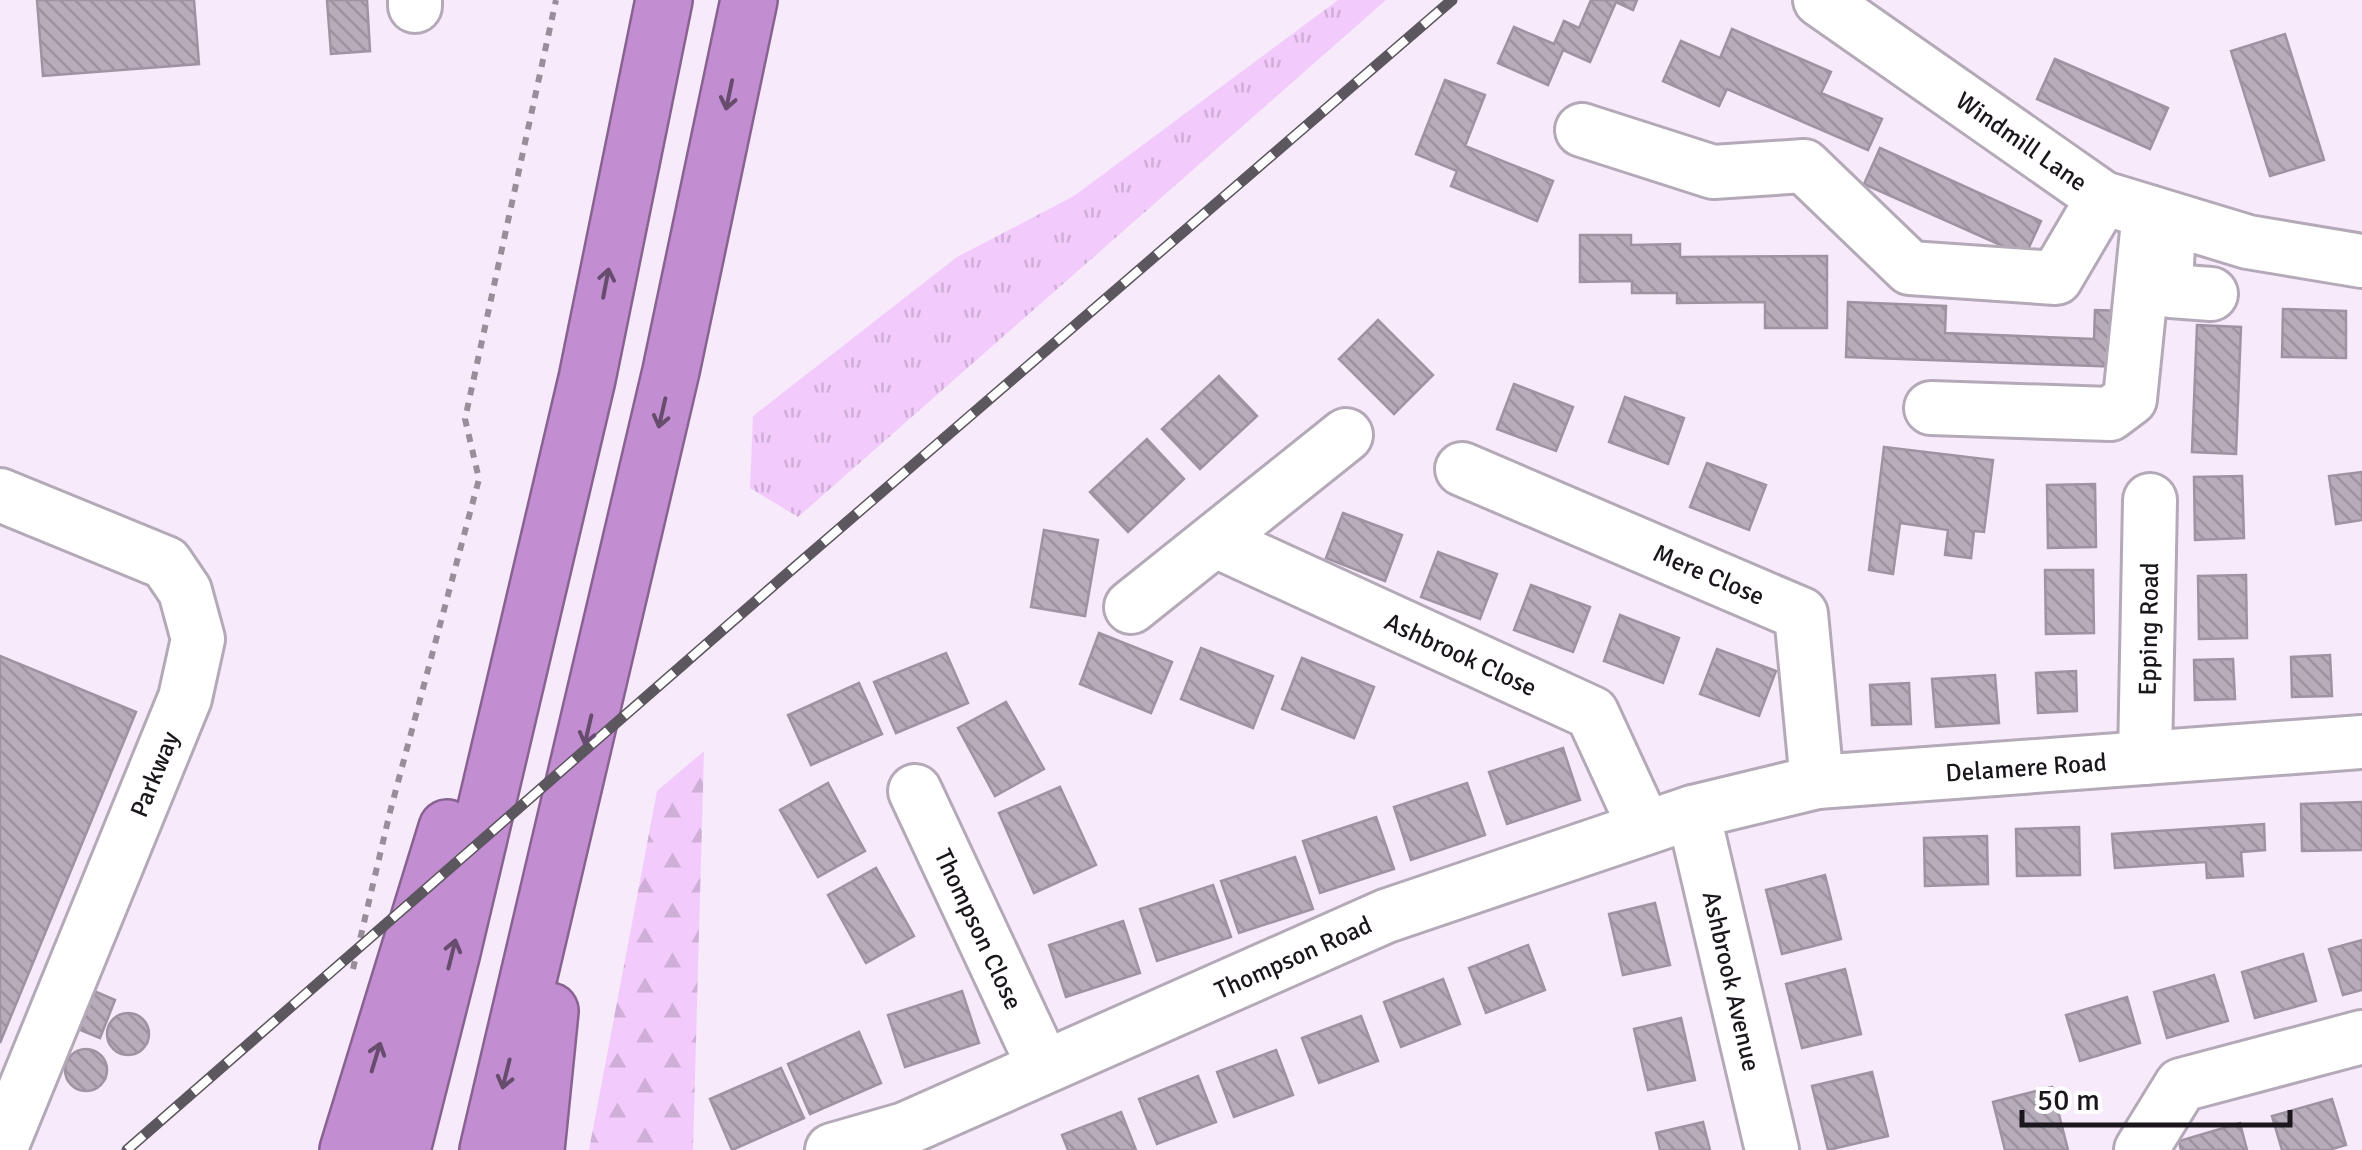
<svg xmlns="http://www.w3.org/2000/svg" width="2362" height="1150" font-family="Signika,sans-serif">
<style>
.grass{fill:url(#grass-tufts)}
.forest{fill:url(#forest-firs)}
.building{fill:url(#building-back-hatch);stroke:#9e93a1;stroke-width:2.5}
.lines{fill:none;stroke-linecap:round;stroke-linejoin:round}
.minor-casing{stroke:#b4a9b7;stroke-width:58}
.highway-casing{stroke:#886391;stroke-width:60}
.path{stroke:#978e99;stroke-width:6;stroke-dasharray:8 8;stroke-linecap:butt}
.minor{stroke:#fff;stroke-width:52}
.highway{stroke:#c38dd1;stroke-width:55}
.rail-casing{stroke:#5c565e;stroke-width:11}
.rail{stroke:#fff;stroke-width:8;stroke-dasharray:22;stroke-linecap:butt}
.oneway{stroke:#664c6d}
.labels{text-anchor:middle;stroke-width:8;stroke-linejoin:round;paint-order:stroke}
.street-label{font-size:25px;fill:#1a161b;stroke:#fff}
</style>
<defs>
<pattern id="grass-tufts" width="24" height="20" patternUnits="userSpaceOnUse" patternTransform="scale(2.5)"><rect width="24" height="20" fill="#f2cbfc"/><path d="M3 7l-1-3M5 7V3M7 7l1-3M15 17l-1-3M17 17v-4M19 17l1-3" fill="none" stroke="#cfaed7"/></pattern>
<pattern id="forest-firs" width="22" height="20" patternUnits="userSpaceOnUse" patternTransform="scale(2.5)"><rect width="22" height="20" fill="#f2cbfc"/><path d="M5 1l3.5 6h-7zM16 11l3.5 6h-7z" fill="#cfaed7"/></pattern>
<pattern id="building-back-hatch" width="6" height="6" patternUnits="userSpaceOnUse" patternTransform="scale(2.5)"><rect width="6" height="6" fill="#b7acba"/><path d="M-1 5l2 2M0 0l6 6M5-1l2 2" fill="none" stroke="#9d939f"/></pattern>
</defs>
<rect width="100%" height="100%" fill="#f7eafa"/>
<polygon class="grass" points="1338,0 1386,0 798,517 750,488 753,416 957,257 1074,196"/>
<polygon class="forest" points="704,751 693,1150 589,1150 657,791"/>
<g class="building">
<polygon points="37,0 194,0 199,64 43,76"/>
<polygon points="327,0 367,0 370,51 331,54"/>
<polygon points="1591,0 1637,0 1633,10 1616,2 1590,62 1563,50 1548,85 1498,63 1514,27 1554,44 1564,21 1579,28"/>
<polygon points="1732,29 1831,72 1821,93 1882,119 1868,150 1727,89 1719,106 1663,81 1681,41 1720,58"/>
<polygon points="2285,34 2324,160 2270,176 2231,51"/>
<polygon points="2055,59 2168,108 2150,149 2037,99"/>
<polygon points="1445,80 1485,95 1465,146 1553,181 1537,221 1451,186 1457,171 1416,154"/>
<polygon points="1880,148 2041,221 2025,256 1864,184"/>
<polygon points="1580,235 1631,235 1631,245 1680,244 1680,257 1827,256 1827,328 1765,328 1765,302 1677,303 1677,293 1632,293 1632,281 1580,282"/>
<polygon points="1848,302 1946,306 1945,333 2094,339 2095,310 2124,311 2122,367 1846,357"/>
<polygon points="2283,309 2346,311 2346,358 2282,357"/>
<polygon points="1378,320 1433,375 1394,414 1339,359"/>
<polygon points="2197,325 2241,327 2236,454 2192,452"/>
<polygon points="1219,376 1257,416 1200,469 1162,429"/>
<polygon points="1514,384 1573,407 1556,451 1497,429"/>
<polygon points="1625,397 1684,418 1668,464 1609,442"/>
<polygon points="1147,439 1184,479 1128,532 1090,492"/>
<polygon points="1884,447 1993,460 1984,532 1974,531 1971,558 1945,555 1948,530 1900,523 1893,574 1869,570"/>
<polygon points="1707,463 1766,485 1749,530 1690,507"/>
<polygon points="2362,472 2362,520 2336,524 2329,476"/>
<polygon points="2242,476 2244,538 2195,540 2194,477"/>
<polygon points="2095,484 2096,547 2048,548 2047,485"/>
<polygon points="1343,513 1402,535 1385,581 1326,558"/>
<polygon points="1044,530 1098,540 1085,616 1031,607"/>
<polygon points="1438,552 1497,574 1480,619 1421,597"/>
<polygon points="2045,570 2093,570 2094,633 2046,634"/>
<polygon points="2246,575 2247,638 2199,639 2198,576"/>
<polygon points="1531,585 1590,607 1573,652 1514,630"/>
<polygon points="1620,615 1679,638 1663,683 1604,661"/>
<polygon points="1099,633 1172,662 1151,713 1080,684"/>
<polygon points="1201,648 1273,676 1253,728 1181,699"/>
<polygon points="1717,649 1776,671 1759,716 1700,694"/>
<polygon points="946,653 968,703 896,733 874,682"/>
<polygon points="2330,655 2332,696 2292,697 2291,657"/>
<polygon points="0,656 136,712 0,1043"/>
<polygon points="1302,658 1374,687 1354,738 1282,709"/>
<polygon points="2233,659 2235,699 2195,700 2194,660"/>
<polygon points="2076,671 2077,711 2038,713 2036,673"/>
<polygon points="1995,675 1999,723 1936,727 1932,679"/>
<polygon points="859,683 882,734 811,765 788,715"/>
<polygon points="1909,683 1911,724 1872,725 1870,685"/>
<polygon points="1006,702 1044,769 995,796 958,728"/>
<polygon points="1563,748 1580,800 1507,824 1489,772"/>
<polygon points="828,783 865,851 818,877 780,810"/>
<polygon points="1467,783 1485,835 1411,860 1394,807"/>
<polygon points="1060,787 1096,865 1034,893 999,813"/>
<polygon points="2362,802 2362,850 2302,851 2301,804"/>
<polygon points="1376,817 1394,869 1320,893 1303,841"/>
<polygon points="2264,824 2265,850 2241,852 2243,876 2207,878 2206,862 2115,868 2112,834"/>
<polygon points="2079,827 2080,875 2017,876 2016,829"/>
<polygon points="1987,836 1988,884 1925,886 1924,838"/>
<polygon points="1295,857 1313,909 1239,933 1221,881"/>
<polygon points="876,868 914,936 866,963 828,895"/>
<polygon points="1825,875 1841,939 1782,954 1766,890"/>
<polygon points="1213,885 1231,937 1157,961 1140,909"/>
<polygon points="1655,903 1670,965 1623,975 1609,914"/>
<polygon points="1123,921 1140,973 1066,997 1049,945"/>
<polygon points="2362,940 2362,990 2343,995 2329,949"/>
<polygon points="1528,945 1545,990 1486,1013 1469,968"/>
<polygon points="2303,954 2316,1001 2255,1018 2242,972"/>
<polygon points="1845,969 1861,1034 1802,1048 1786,984"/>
<polygon points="2214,975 2228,1021 2167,1038 2154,992"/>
<polygon points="1443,979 1460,1024 1401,1047 1384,1002"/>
<polygon points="87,988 115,1000 100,1038 71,1026"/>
<polygon points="962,991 979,1043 905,1067 888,1015"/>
<polygon points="2127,997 2140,1043 2080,1061 2066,1015"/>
<circle cx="128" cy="1034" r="21"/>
<polygon points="1361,1016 1378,1061 1319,1083 1302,1038"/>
<polygon points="1681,1018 1695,1080 1648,1090 1634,1029"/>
<polygon points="859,1032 881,1083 810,1114 788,1064"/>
<circle cx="86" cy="1070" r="21"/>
<polygon points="1276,1050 1293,1095 1234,1117 1217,1072"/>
<polygon points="781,1068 804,1118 732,1150 710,1099"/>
<polygon points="1872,1072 1888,1136 1828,1150 1812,1086"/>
<polygon points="1198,1076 1216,1122 1157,1144 1139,1099"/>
<polygon points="2052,1087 2068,1150 2005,1150 1993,1102"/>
<polygon points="2332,1099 2346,1145 2329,1150 2282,1150 2272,1116"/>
<polygon points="1121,1112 1136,1150 1068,1150 1062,1135"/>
<polygon points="1703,1122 1710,1150 1660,1150 1656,1133"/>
<polygon points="2240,1123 2247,1150 2181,1150 2179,1141"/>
</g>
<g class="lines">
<g class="minor-casing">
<g id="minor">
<polyline points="415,0 415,6"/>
<polyline points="1820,0 2103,198 2248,242 2362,261"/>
<polyline points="1582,130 1713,172 1804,166 1910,268 2056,278 2103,198"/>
<polyline points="2169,229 2166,282 2171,291 2211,294"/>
<polyline points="1931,408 2110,414 2130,399 2149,212"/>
<polyline points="1462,469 1801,614 1817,782"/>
<polyline points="0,495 166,563 185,591 198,639 185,698 0,1150"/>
<polyline points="1216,541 1592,713 1645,828"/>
<polyline points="1131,607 1346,435"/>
<polyline points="2145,758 2150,500"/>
<polyline points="915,791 1044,1067"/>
<polyline points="1693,812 1772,1150"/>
<polyline points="832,1150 905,1129 1386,916 1693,812 1817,782 2362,742"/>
<polyline points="2141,1150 2181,1085 2362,1037"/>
</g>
</g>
<g class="highway-casing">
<g id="highway">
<polyline points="348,1150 447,828"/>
<polyline points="402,1150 452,952 587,379 664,0"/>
<polyline points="488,1150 671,371 749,0"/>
<polyline points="536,1150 550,1011"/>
</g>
</g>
<polyline class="path" points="353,969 390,812 479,479 465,419 556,0"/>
<use href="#minor" class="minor"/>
<use href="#highway" class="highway"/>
<g class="rail-casing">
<polyline id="rail" points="127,1150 789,572 1452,0"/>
</g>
<use href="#rail" class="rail"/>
</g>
<defs><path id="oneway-shaft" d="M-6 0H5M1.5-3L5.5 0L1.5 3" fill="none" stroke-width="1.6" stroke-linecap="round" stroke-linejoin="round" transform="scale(2.5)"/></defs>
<g class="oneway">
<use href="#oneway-shaft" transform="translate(729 95) rotate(102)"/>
<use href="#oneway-shaft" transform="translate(606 283) rotate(-79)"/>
<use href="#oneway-shaft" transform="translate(662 413) rotate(103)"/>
<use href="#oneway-shaft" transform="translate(588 730) rotate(103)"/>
<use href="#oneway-shaft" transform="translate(452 954) rotate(-76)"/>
<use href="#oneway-shaft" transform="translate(376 1057) rotate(-73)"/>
<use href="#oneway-shaft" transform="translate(506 1074) rotate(104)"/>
</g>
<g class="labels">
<g class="street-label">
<text transform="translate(2022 141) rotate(35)" y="9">Windmill Lane</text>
<text transform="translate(1709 574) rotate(23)" y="9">Mere Close</text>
<text transform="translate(2148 629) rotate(-89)" y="9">Epping Road</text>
<text transform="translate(1461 654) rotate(25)" y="9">Ashbrook Close</text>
<text transform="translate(2026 767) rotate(-4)" y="9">Delamere Road</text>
<text transform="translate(154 774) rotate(-68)" y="9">Parkway</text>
<text transform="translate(979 929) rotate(65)" y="9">Thompson Close</text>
<text transform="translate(1293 957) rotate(-24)" y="9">Thompson Road</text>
<text transform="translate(1732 981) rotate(77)" y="9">Ashbrook Avenue</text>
</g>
</g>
<path d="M2022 1110v15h268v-15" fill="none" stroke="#1a161b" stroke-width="5"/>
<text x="2037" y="1110" font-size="30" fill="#1a161b" stroke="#ffffff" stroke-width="8" paint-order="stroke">50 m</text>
</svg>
